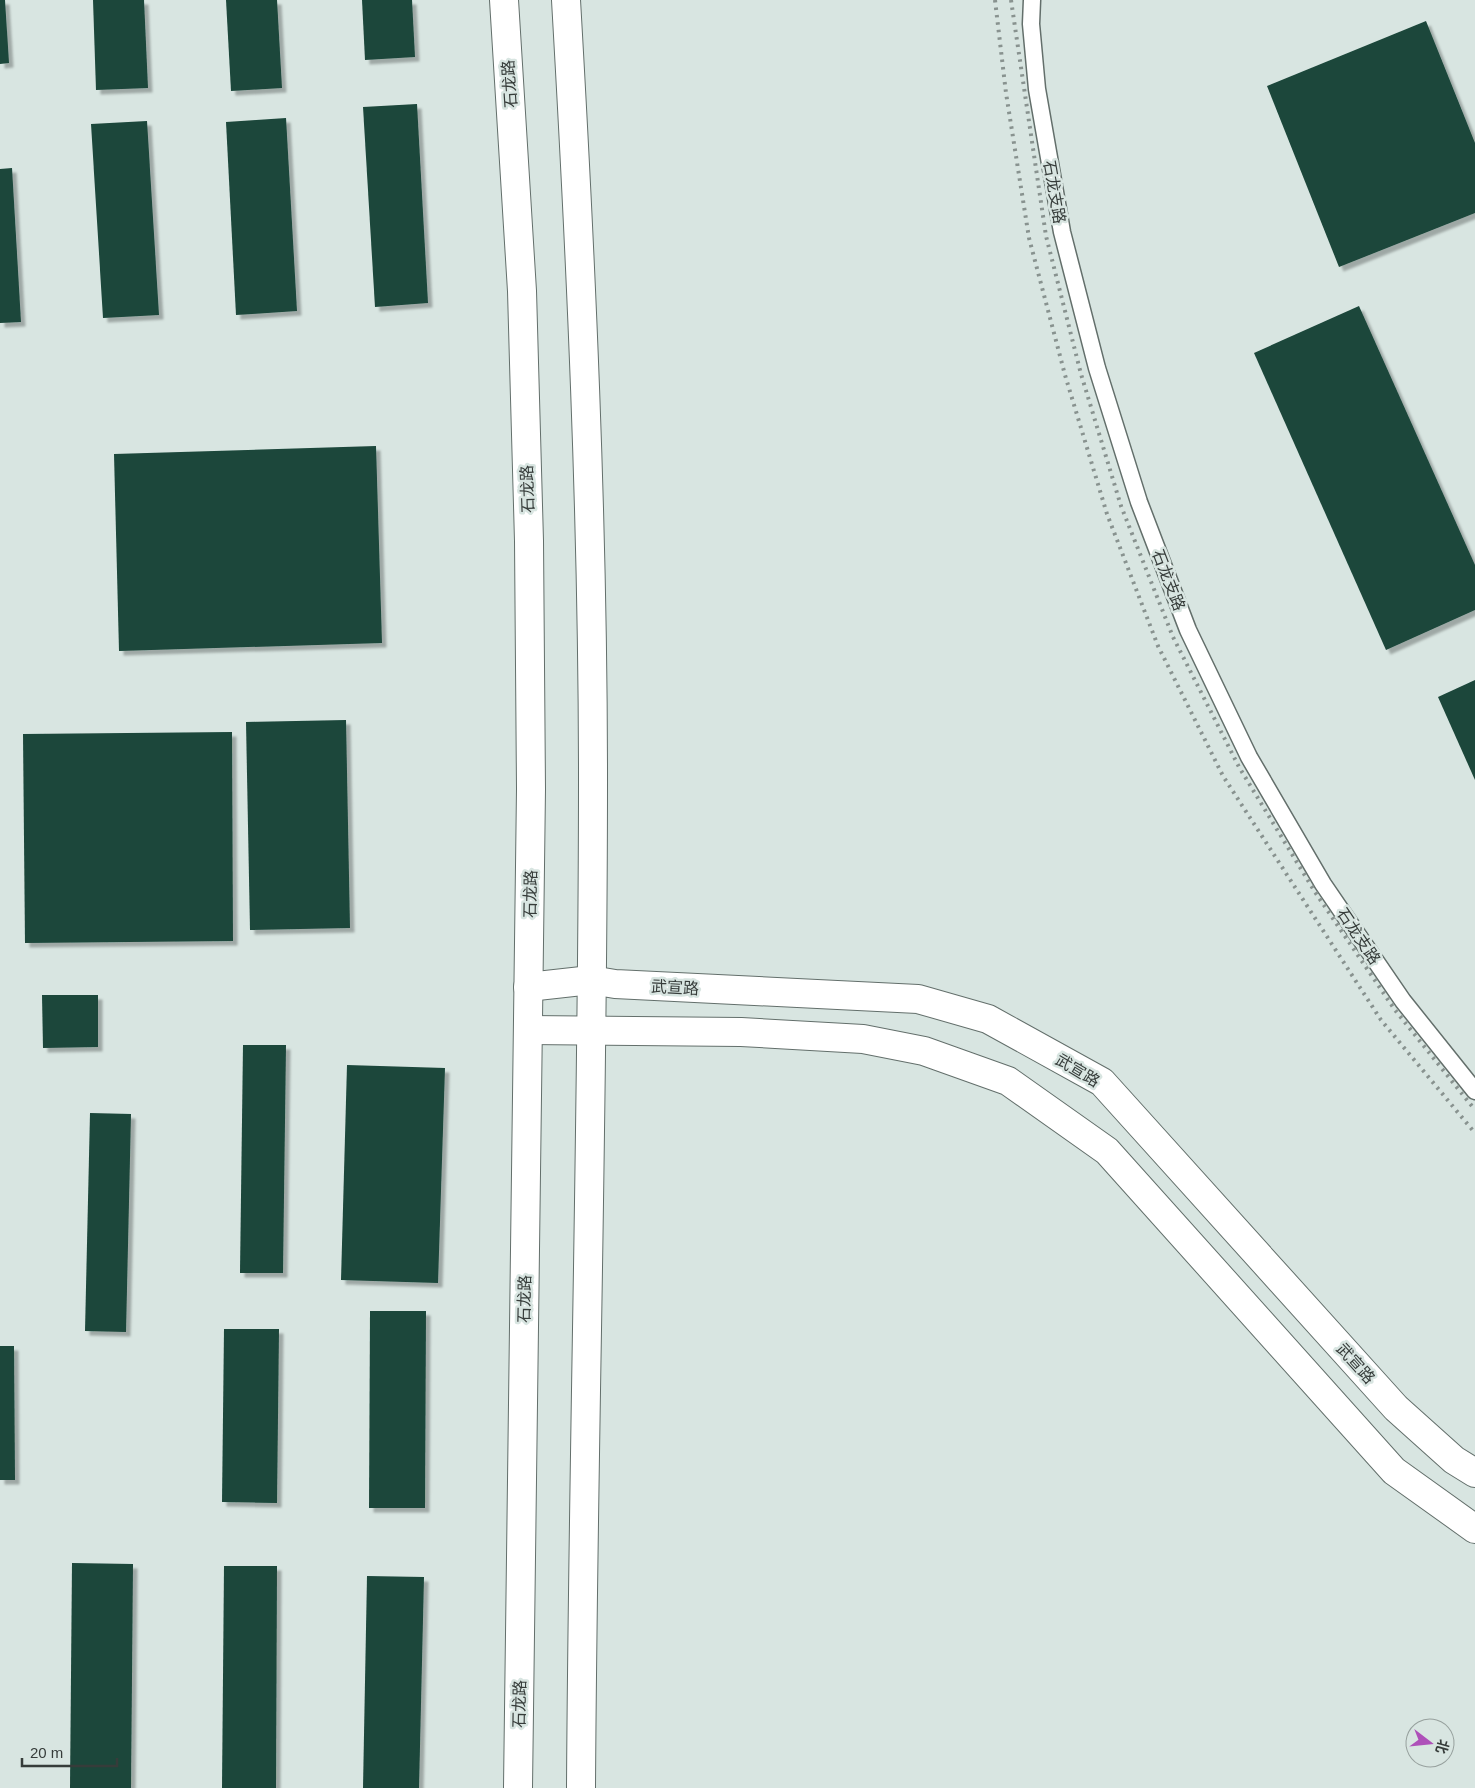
<svg xmlns="http://www.w3.org/2000/svg" width="1475" height="1788" font-family="Arial,'Noto Sans SC',sans-serif">
<style>
.building{fill:#1b463a;filter:url(#shadow)}
.lines{fill:none;stroke-linecap:round;stroke-linejoin:round}
.lane-casing{stroke:#636f6b;stroke-width:19}
.secondary-casing{stroke:#636f6b;stroke-width:30}
.lane{stroke:#fff;stroke-width:16}
.secondary{stroke:#fff;stroke-width:28}
.rail{stroke:#88928f;stroke-width:4;stroke-dasharray:2.5 5;stroke-linecap:butt}
.labels{text-anchor:middle;stroke-width:5;stroke-linejoin:round;paint-order:stroke}
.street-label{font-size:16px;fill:#363c3a;stroke:#d8e5e1}
</style>
<defs>
<filter id="shadow"><feDropShadow dx="4.5" dy="4.5" stdDeviation="1" flood-color="#0004"/></filter>
</defs>
<rect width="100%" height="100%" fill="#d8e5e1"/>
<g class="building">
<polygon points="0,0 5,0 9,63 0,64"/>
<polygon points="93,0 144,0 148,88 96,90"/>
<polygon points="226,0 277,0 282,88 231,91"/>
<polygon points="362,0 412,0 415,57 365,60"/>
<polygon points="1426,21 1475,143 1475,213 1339,267 1267,86"/>
<polygon points="417,104 428,303 375,307 363,107"/>
<polygon points="286,118 297,311 236,315 226,122"/>
<polygon points="147,121 159,315 103,318 91,124"/>
<polygon points="12,168 21,322 0,323 0,169"/>
<polygon points="1359,306 1475,565 1475,610 1386,650 1254,353"/>
<polygon points="376,446 382,643 119,651 114,454"/>
<polygon points="1475,680 1475,780 1438,697"/>
<polygon points="346,720 350,928 250,930 246,722"/>
<polygon points="232,732 233,941 25,943 23,734"/>
<polygon points="42,995 98,995 98,1047 43,1048"/>
<polygon points="243,1045 286,1045 283,1273 240,1273"/>
<polygon points="347,1065 445,1068 438,1283 341,1280"/>
<polygon points="90,1113 131,1114 126,1332 85,1331"/>
<polygon points="370,1311 426,1311 425,1508 369,1508"/>
<polygon points="224,1329 279,1329 277,1503 222,1502"/>
<polygon points="0,1346 14,1346 15,1480 0,1480"/>
<polygon points="72,1563 133,1564 131,1788 70,1788"/>
<polygon points="224,1566 277,1566 276,1788 222,1788"/>
<polygon points="367,1576 424,1577 419,1788 363,1788"/>
</g>
<g class="lines">
<g class="lane-casing">
<polyline id="lane" points="1032,0 1031,24 1037,89 1062,232 1097,368 1139,502 1188,630 1249,757 1323,884 1403,1001 1475,1091"/>
</g>
<g class="secondary-casing">
<g id="secondary">
<polyline points="504,0 522,291 529,541 531,789 518,1788"/>
<path d="M566,0C581,260 593,521 593,781C593,1117 583,1452 581,1788"/>
<polyline points="528,987 591,980 615,984 918,999 988,1019 1102,1082 1396,1408 1454,1460 1475,1473"/>
<polyline points="528,1030 741,1032 863,1039 924,1051 1008,1081 1107,1151 1394,1471 1475,1529"/>
</g>
</g>
<use href="#lane" class="lane"/>
<use href="#secondary" class="secondary"/>
<g class="rail">
<polyline points="995,0 1006,93 1029,238 1065,375 1107,514 1158,646 1223,776 1381,1020 1475,1133"/>
<polyline points="1011,0 1046,236 1081,374 1121,506 1173,637 1239,767 1315,892 1395,1010 1475,1110"/>
</g>
</g>
<g class="labels">
<g class="street-label">
<text transform="translate(509 84) rotate(-94)" y="6">石龙路</text>
<text transform="translate(1055 192) rotate(80)" y="6">石龙支路</text>
<text transform="translate(527 489) rotate(-92)" y="6">石龙路</text>
<text transform="translate(1169 580) rotate(69)" y="6">石龙支路</text>
<text transform="translate(530 894) rotate(-89)" y="6">石龙路</text>
<text transform="translate(1359 936) rotate(56)" y="6">石龙支路</text>
<text transform="translate(675 987) rotate(3)" y="6">武宣路</text>
<text transform="translate(1078 1070) rotate(31)" y="6">武宣路</text>
<text transform="translate(524 1299) rotate(-89)" y="6">石龙路</text>
<text transform="translate(1356 1363) rotate(48)" y="6">武宣路</text>
<text transform="translate(519 1704) rotate(-89)" y="6">石龙路</text>
</g>
</g>
<g transform="translate(1430 1743) rotate(106)"><circle r="24" fill="#d8e5e1" stroke="#97a19e"/>
<path d="M0-4L9 19L0 12L-9 19Z" fill="#ae50b9"/>
<text y="-8" font-size="14" font-weight="bold" text-anchor="middle" fill="#363c3a">北</text>
</g>
<path d="M22 1758v8h95v-8" fill="none" stroke="#363c3a" stroke-width="2.5"/>
<text x="30" y="1758" font-size="15" fill="#363c3a" stroke="#d8e5e1" stroke-width="4" paint-order="stroke">20 m</text>
</svg>
